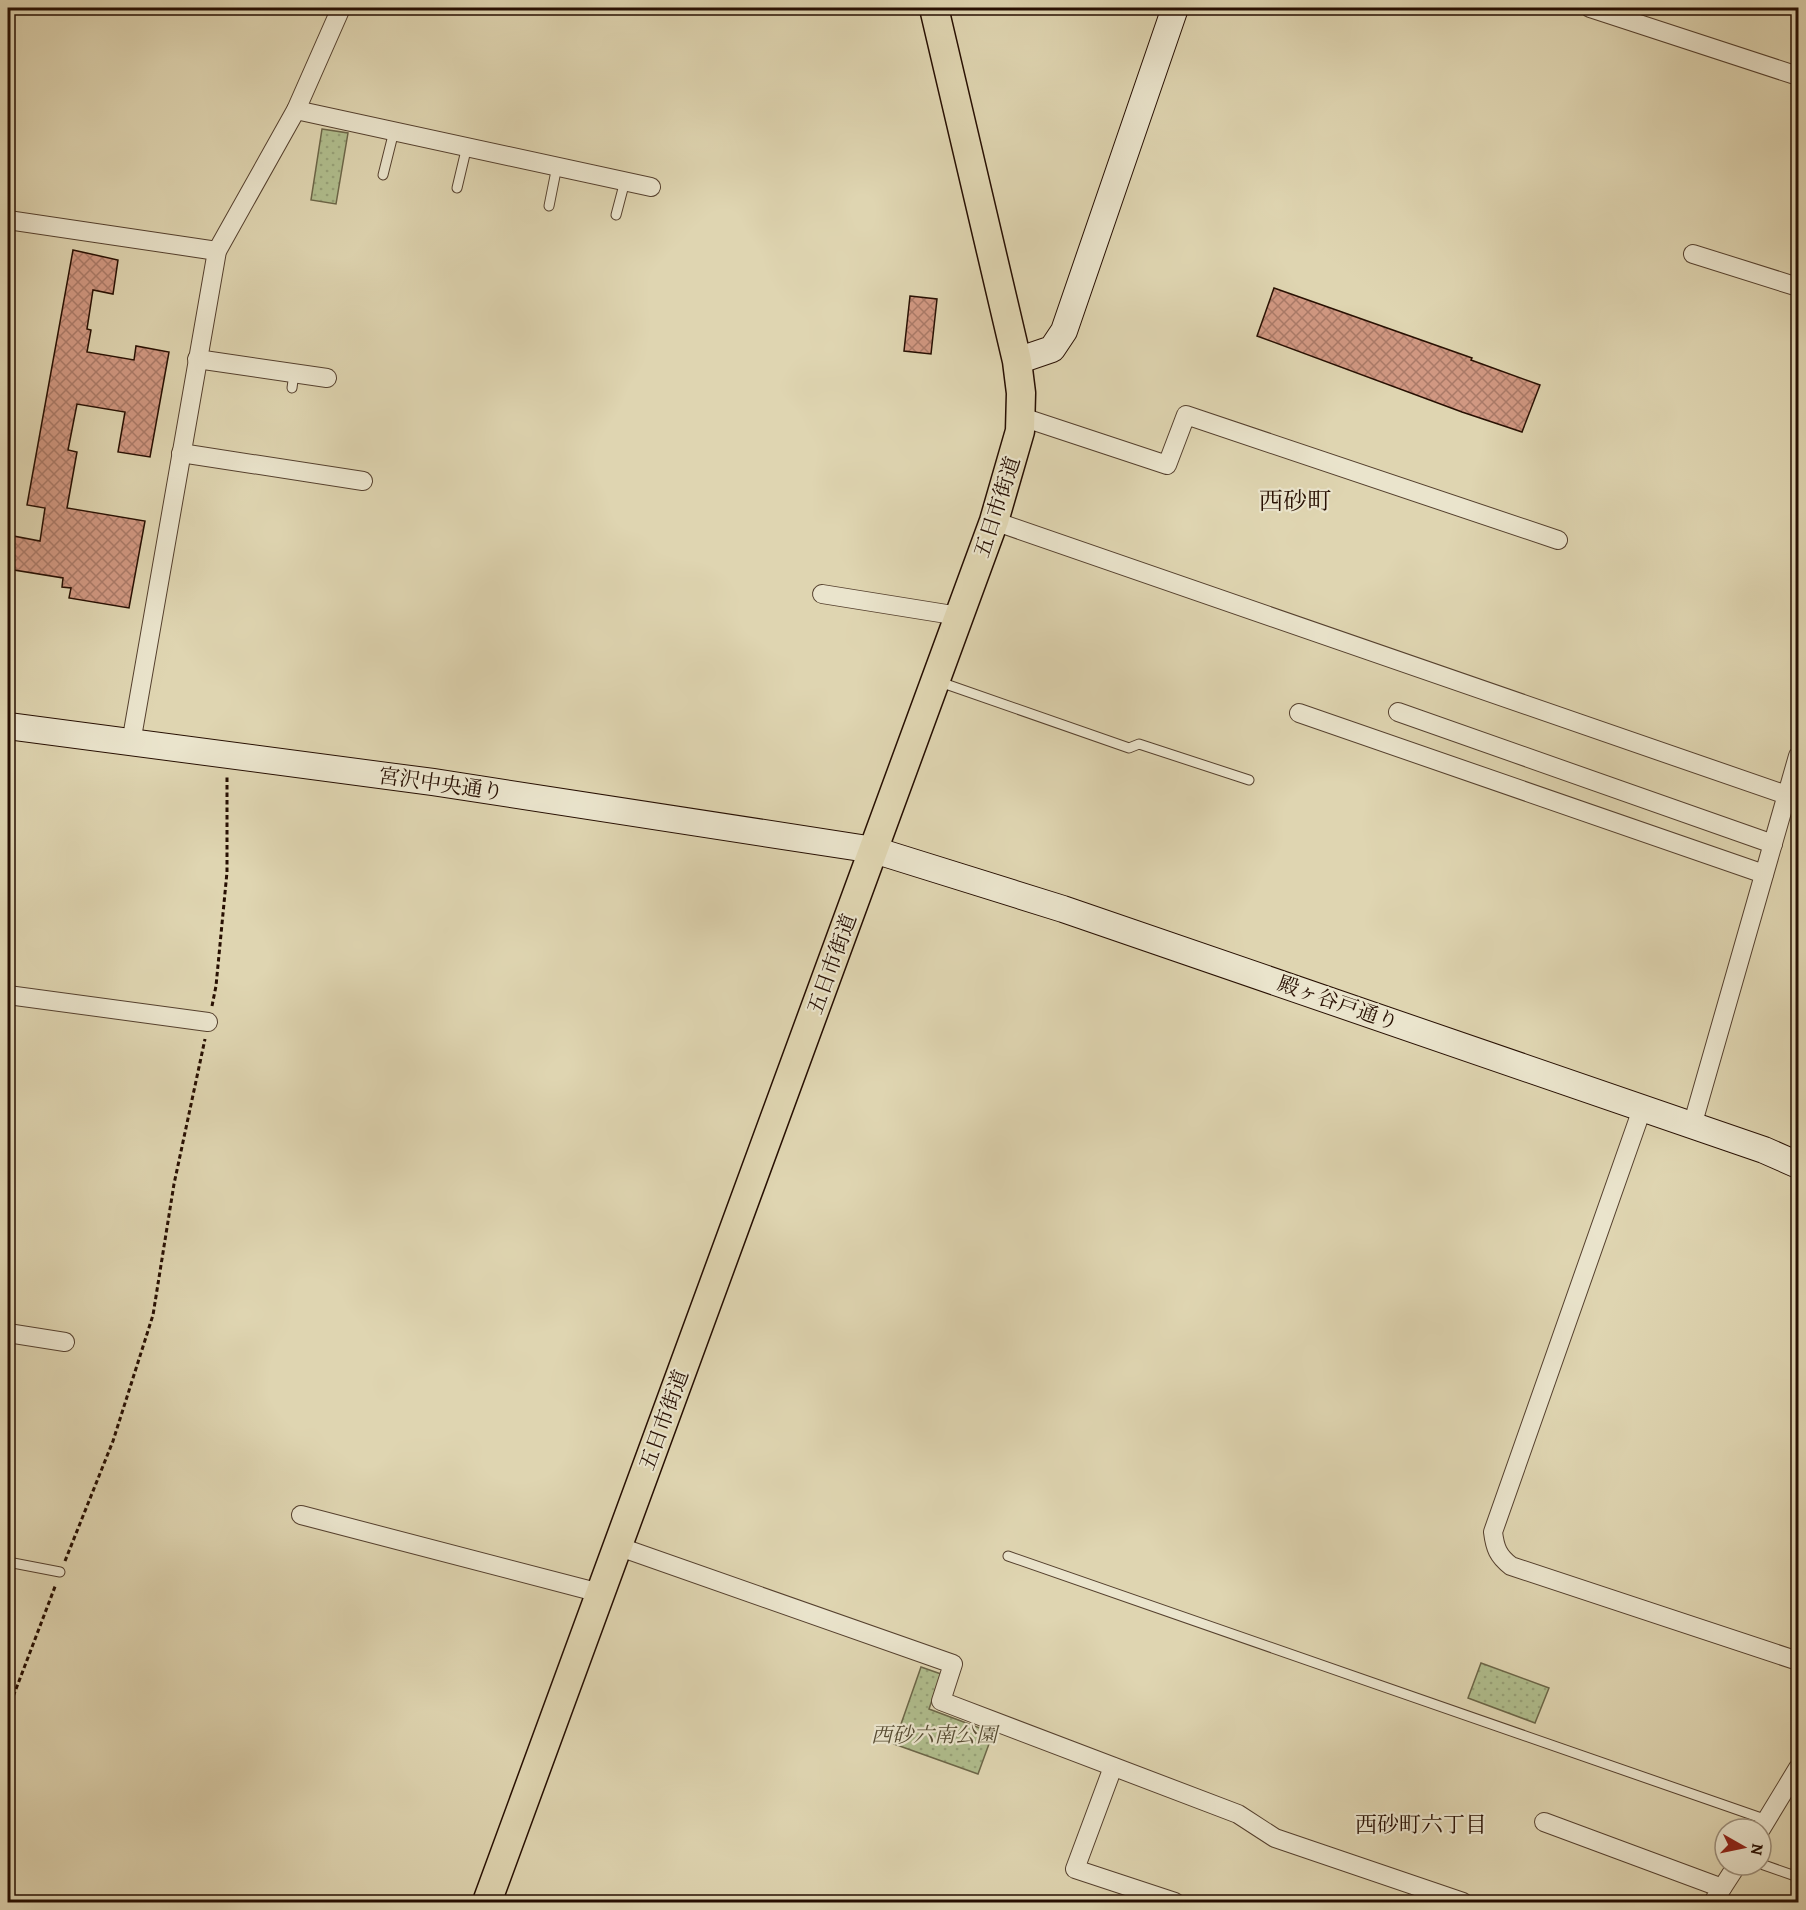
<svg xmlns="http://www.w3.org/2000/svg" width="1806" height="1910" viewBox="0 0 1806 1910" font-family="Alegreya,'Noto Serif JP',serif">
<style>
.park{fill:url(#park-dots);stroke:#6c6648;stroke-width:1.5}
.building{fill:url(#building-cross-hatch);stroke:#270f02;stroke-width:1.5}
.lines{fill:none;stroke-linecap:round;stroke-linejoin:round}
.lane-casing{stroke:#55402e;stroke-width:11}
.street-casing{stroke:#55402e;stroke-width:20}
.secondary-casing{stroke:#270f02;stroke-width:28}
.primary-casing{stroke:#270f02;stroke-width:31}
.path{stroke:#270f02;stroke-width:3;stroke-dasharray:4.5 3;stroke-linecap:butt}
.lane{stroke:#eae4cc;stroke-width:9}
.street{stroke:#eae4cc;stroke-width:18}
.secondary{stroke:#eae4cc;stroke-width:26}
.primary{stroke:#dfd5b1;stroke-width:28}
.labels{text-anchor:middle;stroke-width:4.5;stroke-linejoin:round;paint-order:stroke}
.street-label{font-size:21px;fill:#270f02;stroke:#eae4cc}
.park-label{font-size:21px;font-style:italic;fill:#574c33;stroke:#eae4cc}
.neighbourhood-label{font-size:22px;fill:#270f02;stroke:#eae4cc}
.quarter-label{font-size:24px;fill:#270f02;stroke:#eae4cc}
</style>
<defs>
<pattern id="park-dots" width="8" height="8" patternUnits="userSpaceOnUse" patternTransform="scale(1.5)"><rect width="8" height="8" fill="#b0bd8d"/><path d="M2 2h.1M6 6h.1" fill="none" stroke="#97a178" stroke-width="1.8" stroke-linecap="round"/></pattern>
<pattern id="building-cross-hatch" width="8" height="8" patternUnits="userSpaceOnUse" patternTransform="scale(1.5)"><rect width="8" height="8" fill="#d19882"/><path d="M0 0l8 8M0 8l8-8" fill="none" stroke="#aa7a68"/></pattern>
</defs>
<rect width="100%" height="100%" fill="#dfd5b1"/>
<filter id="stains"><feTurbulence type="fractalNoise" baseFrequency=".00333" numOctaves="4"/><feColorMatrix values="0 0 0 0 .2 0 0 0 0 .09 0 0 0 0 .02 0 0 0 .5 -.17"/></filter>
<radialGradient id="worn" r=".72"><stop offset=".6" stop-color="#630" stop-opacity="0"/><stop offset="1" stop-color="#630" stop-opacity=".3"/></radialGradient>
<g class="park">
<polygon points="322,129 348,133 336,204 311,200"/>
<polygon points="1481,1663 1549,1688 1535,1723 1468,1698"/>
<polygon points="921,1667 941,1674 929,1709 993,1733 978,1774 894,1744"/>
</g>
<g class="building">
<polygon points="73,250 118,260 113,294 93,290 87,329 91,330 87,352 134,360 136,346 169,352 150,457 118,452 125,412 77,404 68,450 77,452 67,508 145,521 129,608 69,598 71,588 62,587 63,578 8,569 8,535 40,541 45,508 27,505"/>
<polygon points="1274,288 1472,358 1471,360 1540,385 1522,432 1462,412 1257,336"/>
<polygon points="910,296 937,299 931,354 904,351"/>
</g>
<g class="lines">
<g class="lane-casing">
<g id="lane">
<polyline points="383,175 394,131"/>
<polyline points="457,188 467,146"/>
<polyline points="549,206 557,166"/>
<polyline points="616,215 625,181"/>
<polyline points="292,388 294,373"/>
<polyline points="937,681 1129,748 1139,744 1249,780"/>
<polyline points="1008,1556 1767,1820"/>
<polyline points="8,1562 60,1572"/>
<polyline points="1761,1864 1798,1877"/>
</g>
</g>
<g class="street-casing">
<g id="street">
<polyline points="1590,8 1798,76"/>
<polyline points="296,110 651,187"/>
<polyline points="8,220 217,251"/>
<polyline points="1693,254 1798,287"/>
<polyline points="197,359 327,378"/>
<polyline points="1022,417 1167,465 1186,415 1558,540"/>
<polyline points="181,453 363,481"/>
<polyline points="994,521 1798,799"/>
<polyline points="822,594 959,616"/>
<polyline points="1398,712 1773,844"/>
<polyline points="1299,713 1764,874"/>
<polyline points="131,743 217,251 296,110 341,8"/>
<polyline points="8,995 208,1022"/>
<path d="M1642 1109 1493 1532C1495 1548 1498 1556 1511 1566L1798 1661"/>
<polyline points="1692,1126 1798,756"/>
<polyline points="8,1333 65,1342"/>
<polyline points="301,1515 600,1593"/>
<polyline points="617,1546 953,1664 941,1701 1238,1814 1275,1838 1463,1902"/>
<polyline points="1113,1767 1075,1869 1175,1902"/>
<polyline points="1544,1822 1722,1888"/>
<polyline points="1761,1829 1798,1768"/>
<polyline points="1713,1902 1737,1865"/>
</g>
</g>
<g class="secondary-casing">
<g id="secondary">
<polyline points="1017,361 1052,349 1064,331 1175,8"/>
<polyline points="8,726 433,782 874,850 1063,909 1764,1150 1798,1165"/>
</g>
</g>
<g class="primary-casing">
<polyline id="primary" points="487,1902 994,521 1020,431 1021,393 1017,361 934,8"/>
</g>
<g class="path">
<polyline points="212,1006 216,986 227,872 227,776"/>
<polyline points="65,1561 113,1441 153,1315 174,1184 205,1039"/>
<polyline points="8,1710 56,1584"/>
</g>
<use href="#lane" class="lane"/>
<use href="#street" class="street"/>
<use href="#secondary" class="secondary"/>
<use href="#primary" class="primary"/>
</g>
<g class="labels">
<g class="street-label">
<text transform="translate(997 507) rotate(-72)" y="7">五日市街道</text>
<text transform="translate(441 784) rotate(8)" y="7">宮沢中央通り</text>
<text transform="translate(832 964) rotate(-70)" y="7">五日市街道</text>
<text transform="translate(1338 1003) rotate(19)" y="7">殿ヶ谷戸通り</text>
<text transform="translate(664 1420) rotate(-70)" y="7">五日市街道</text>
</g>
<g class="park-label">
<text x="934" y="1742">西砂六南公園</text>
</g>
<g class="neighbourhood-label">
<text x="1421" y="1832">西砂町六丁目</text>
</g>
<g class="quarter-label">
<text x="1295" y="509">西砂町</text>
</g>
</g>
<rect width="1806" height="1910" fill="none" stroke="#dfd5b1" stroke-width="30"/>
<rect x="9" y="9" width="1788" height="1892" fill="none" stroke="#270f02" stroke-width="3"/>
<rect x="15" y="15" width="1776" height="1880" fill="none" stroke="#270f02" stroke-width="1.5"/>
<g transform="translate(1743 1847) rotate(99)"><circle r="28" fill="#eae4cc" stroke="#9c8f7b" stroke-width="1.5"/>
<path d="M0-4.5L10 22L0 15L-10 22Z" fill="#8f2418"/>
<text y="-9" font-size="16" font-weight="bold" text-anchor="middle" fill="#270f02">N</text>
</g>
<rect width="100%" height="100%" filter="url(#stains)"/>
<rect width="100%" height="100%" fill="url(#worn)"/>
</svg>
